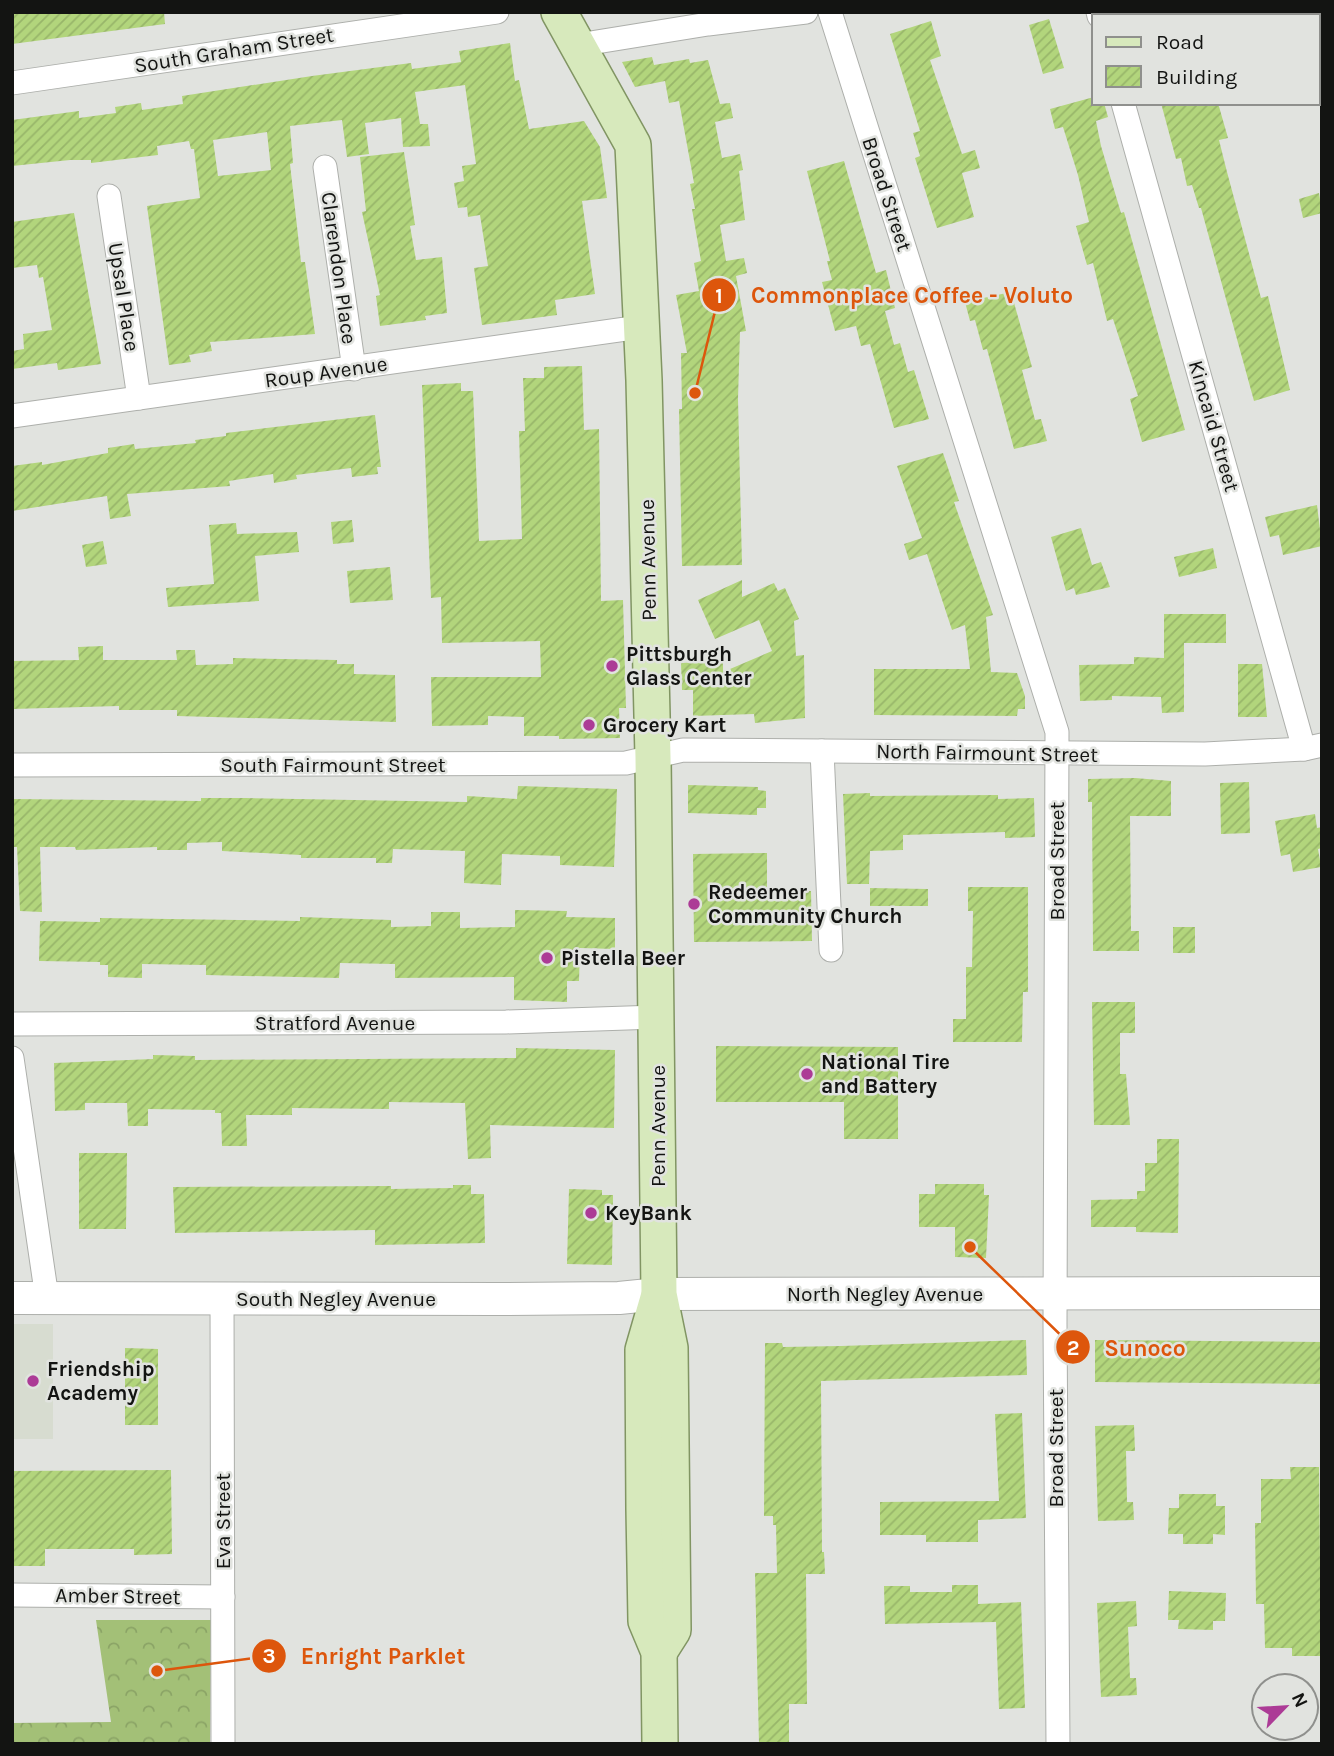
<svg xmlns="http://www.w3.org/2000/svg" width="1334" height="1756" viewBox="0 0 1334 1756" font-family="Karla,sans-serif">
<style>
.built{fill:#d7dcd0}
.forest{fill:url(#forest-crowns)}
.building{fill:url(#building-hatch);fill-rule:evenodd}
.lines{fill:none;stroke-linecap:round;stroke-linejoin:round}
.minor-casing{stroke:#adafab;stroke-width:25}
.secondary-casing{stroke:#adafab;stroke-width:34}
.primary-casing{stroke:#819563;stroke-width:38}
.minor{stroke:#fff;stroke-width:23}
.secondary{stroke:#fff;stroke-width:32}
.primary{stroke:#d7e9bc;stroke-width:35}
.poi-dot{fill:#ac3b96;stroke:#e1e3df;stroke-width:2.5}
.labels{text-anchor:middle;stroke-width:5;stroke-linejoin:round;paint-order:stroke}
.street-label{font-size:21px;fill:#131412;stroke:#e1e3df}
.poi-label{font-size:21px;font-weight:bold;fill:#131412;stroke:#e1e3df;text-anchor:start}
.leader{fill:none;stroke:#dd560c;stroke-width:2.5}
.callout-dot{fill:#dd560c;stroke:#e1e3df;stroke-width:2.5}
.mark-label{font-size:21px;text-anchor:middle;font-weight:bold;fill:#fff}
.callout-label{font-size:23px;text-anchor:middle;font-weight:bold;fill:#dd560c;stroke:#e1e3df;stroke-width:5;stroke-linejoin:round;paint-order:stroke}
</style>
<defs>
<pattern id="forest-crowns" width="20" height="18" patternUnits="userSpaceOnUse" patternTransform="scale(1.75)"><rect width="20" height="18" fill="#a3c077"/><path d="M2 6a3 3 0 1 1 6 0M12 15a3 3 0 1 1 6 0" fill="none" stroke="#8ba466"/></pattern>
<pattern id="building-hatch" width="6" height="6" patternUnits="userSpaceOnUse" patternTransform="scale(1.75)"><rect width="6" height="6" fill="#b2d57c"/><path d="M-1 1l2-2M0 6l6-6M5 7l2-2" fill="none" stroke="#98b66a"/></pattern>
</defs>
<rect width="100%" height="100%" fill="#e1e3df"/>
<rect class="built" x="12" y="1324" width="41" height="115"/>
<polygon class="forest" points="96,1620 211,1620 210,1744 12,1744 12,1723 111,1722"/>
<g class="building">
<polygon points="12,12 164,12 165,24 12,44"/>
<polygon points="1049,19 1064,68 1043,74 1029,25"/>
<polygon points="931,21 941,56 930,60 962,154 975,150 980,168 962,173 974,217 937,228 915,158 920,156 913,133 920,131 890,34"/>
<path d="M510 43 515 81 519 80 529 129 584 121 600 147 607 198 582 201 595 294 555 300 557 315 482 325 474 268 488 266 480 215 468 217 467 207 458 208 454 183 464 181 462 166 476 164 465 85 415 92 420 124H428L430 146 403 147 401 118 365 123 369 154 347 157 342 120 290 126 293 163 290 164 301 262H305L315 334 210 342 212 351 189 355 191 362 169 365 147 206 200 198 194 149H191L189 141 157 146 158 155 91 163V160H70L12 166V120L79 111V118L116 113 115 107 141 103 142 110 183 104 182 96 312 76 411 63 412 69 455 63 461 62 459 51ZM267 132 271 170 218 176 213 140Z"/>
<polygon points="652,57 654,65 689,59 690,63 708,60 720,104 730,103 733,118 715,122 722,158 740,154 743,170 739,171 745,220 720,225 726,261 744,258 747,273 736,276 746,331 740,332 738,399 742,565 682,566 679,409 682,409 681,353 687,353 676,295 699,291 694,263 701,261 692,209 695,209 690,184 694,183 679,101 669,103 665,81 635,87 622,62"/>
<polygon points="1094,97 1094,103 1104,103 1108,117 1096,121 1101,146 1121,213 1124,212 1185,430 1142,442 1130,399 1138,396 1113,319 1107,321 1093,263 1087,265 1076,226 1089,222 1078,175 1063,127 1055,129 1050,109"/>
<polygon points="1161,103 1218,103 1228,138 1219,140 1227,172 1261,298 1268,296 1290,390 1254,401 1201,208 1199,208 1192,185 1187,186 1181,158 1176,159"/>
<polygon points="404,152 415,225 410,226 416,260 442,257 447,313 425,316 426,320 380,326 376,296 380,295 362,212 366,211 360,157"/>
<polygon points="844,161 876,273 886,270 895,308 885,311 894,345 900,343 908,372 914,370 929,419 894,428 870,344 861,346 856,326 835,331 822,282 832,280 827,261 830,261 807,171"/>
<polygon points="1319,193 1322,213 1303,218 1299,199"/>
<polygon points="74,213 101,364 58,370 57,363 12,369 12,351 24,349 23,334 52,330 43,277 39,278 37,265 12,268 12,222"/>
<polygon points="1011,292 1032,367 1022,370 1035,420 1041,419 1047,441 1014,449 987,349 983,350 975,320 970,321 965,302"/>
<polygon points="582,366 584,430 599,429 601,601 623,600 626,708 619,708 620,738 559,739 559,736 524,736 524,717 488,716 488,725 432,726 431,677 541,677 540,641 442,643 441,597 431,598 422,385 461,383 461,391 473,391 479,541 522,539 519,431 525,431 523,378 544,378 544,367"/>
<polygon points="375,415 381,467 377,467 378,474 352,477 351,468 296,475 297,479 274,483 273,474 229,481 230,486 127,494 131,516 110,519 107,496 12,511 12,466 42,462 42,465 108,453 108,448 134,444 135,449 196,443 195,440 226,436 226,433"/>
<polygon points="943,453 959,501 954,502 993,615 986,617 991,672 1017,673 1025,696 1025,709 1018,709 1017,716 874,715 874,669 970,669 965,625 952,630 927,554 909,560 904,544 922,538 897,466"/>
<polygon points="1317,505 1322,546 1283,555 1279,535 1270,537 1265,517"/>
<polygon points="352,520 354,542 333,544 331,522"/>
<polygon points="236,523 237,534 297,532 299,552 255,556 259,601 168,607 166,588 214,584 209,525"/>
<polygon points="1081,528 1092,565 1101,562 1110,587 1076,595 1074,588 1066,591 1051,537"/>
<polygon points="103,541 107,564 86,567 82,545"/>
<polygon points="1213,548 1217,568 1179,577 1174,557"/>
<polygon points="390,567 393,600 350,603 347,571"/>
<polygon points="742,580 742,597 774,583 778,591 785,588 799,619 794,621 796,656 804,655 805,718 755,723 754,714 693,716 693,690 682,690 681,663 723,661 723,672 772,651 759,620 715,639 698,600"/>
<polygon points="1164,614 1226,614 1226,643 1184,643 1184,712 1162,713 1161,697 1112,696 1112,700 1080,701 1079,665 1134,664 1134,657 1164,658"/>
<polygon points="103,646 103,660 177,660 176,650 195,650 196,665 233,664 233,658 337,660 337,664 354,664 354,674 395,675 396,722 177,716 177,710 119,710 119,706 12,709 12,661 79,660 78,647"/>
<polygon points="1238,664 1262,664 1267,717 1238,717"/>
<polygon points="1135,778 1171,781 1171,816 1130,816 1131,931 1139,931 1139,951 1093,951 1092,802 1088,802 1088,779"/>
<polygon points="1249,782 1250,833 1221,834 1220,783"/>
<polygon points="688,785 758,787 758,790 766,791 766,808 757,808 757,815 688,813"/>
<polygon points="518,786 617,789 614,867 560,865 560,856 502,854 501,885 464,883 465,851 393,849 392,863 376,863 376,858 301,858 301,855 222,851 222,842 187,843 187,850 157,850 157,847 76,850 75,847 40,847 42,912 20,911 17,847 12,847 12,799 201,801 201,798 245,798 467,802 467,796 517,799"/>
<polygon points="870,793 870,796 998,795 998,799 1034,798 1035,837 1005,838 1005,832 903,835 903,850 870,851 869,884 847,884 843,794"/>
<polygon points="1315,814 1317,828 1322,827 1322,848 1318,849 1321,867 1293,872 1290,854 1281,856 1275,821"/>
<polygon points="767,853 767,891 811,891 812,941 694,942 693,854"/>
<polygon points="968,887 1028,887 1028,992 1023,992 1022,1042 953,1042 953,1019 966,1019 966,967 972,967 973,911 968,911"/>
<polygon points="870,888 928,889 928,906 870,906"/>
<polygon points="515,910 567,911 566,917 615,918 615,949 580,948 579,981 567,981 567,1002 514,1000 514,977 395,978 395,964 340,963 339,978 206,975 206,965 142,964 142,978 108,977 108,965 100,965 100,962 39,961 40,921 100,922 100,918 300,921 300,917 391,920 391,927 431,926 431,912 460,912 460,928 515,927"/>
<rect x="1173" y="927" width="22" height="26"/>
<polygon points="1092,1002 1135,1002 1135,1033 1120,1033 1120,1074 1126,1074 1130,1125 1094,1125"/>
<polygon points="716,1046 898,1047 898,1139 844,1139 844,1102 716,1102"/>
<polygon points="516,1048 615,1050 614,1128 490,1125 491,1158 468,1159 465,1103 389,1102 389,1109 292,1108 292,1115 246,1115 247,1146 222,1146 221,1113 215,1113 215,1110 148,1109 148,1126 128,1126 127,1103 85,1103 85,1110 55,1111 54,1063 153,1059 153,1055 195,1056 195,1060 516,1058"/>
<polygon points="1157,1139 1179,1139 1178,1233 1136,1232 1136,1227 1091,1227 1091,1200 1137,1199 1137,1191 1145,1191 1145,1163 1157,1163"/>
<polygon points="79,1153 127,1153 126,1229 79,1229"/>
<polygon points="935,1184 984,1184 984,1195 989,1195 986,1258 955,1257 955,1227 919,1227 919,1194 935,1194"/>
<polygon points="453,1185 471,1185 471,1194 484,1194 485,1243 375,1245 375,1230 175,1233 173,1187 391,1186 391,1189 453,1188"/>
<polygon points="569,1189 602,1190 602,1195 613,1195 612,1265 567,1264"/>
<polygon points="1026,1340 1027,1375 821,1381 822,1552 824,1552 825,1574 806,1574 807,1704 789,1704 789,1744 759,1744 755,1573 777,1573 776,1525 773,1525 773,1516 764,1516 765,1343 782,1343 783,1347 841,1346"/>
<polygon points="1095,1340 1322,1342 1322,1384 1095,1382"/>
<polygon points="125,1348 158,1349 158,1425 125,1425"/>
<polygon points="1022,1413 1026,1518 978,1520 978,1542 926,1542 926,1535 880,1535 880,1502 999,1501 995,1414"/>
<polygon points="1134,1425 1135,1451 1126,1451 1127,1502 1133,1502 1134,1520 1098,1521 1095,1426"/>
<polygon points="1290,1467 1319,1467 1321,1656 1292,1656 1292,1648 1265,1648 1264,1604 1256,1604 1255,1523 1261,1523 1261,1479 1291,1479"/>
<polygon points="171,1470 172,1554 134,1555 134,1549 45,1549 45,1566 14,1566 12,1471"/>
<polygon points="1179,1494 1216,1494 1216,1506 1225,1506 1225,1535 1213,1534 1213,1544 1183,1544 1183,1534 1168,1534 1169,1508 1179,1508"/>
<polygon points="952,1585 978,1585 978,1604 1021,1602 1025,1708 999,1709 996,1622 885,1624 884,1586 910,1586 910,1592 952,1592"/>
<polygon points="1169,1591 1226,1593 1225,1621 1213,1621 1213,1630 1178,1629 1179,1620 1168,1620"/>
<polygon points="1136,1601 1137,1626 1128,1627 1130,1678 1136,1678 1137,1695 1101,1697 1097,1603"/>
</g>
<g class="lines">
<g class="minor-casing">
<g id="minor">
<polyline points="830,12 1057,732 1055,1324 1058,1744"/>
<polyline points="1098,12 1099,16"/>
<polyline points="578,45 708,24 806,12"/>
<polyline points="12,83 497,12"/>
<polyline points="1123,103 1304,749"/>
<polyline points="325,167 354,369"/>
<polyline points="109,196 139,398"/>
<polyline points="12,416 640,327"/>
<polyline points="822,751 831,950"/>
<polyline points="12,765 626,763 683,750 1205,754 1304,749 1322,745"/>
<polyline points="12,1024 506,1022 657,1017"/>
<polyline points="12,1058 47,1298"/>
<polyline points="222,1297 223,1744"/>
<polyline points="12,1595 223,1597"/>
</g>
</g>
<g class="secondary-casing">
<polyline id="secondary" points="12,1298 499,1299 619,1298 659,1294 1322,1293"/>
</g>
<g class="primary-casing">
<g id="primary">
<polyline points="559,12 633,145 644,380 653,757 659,1294 670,1348 673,1630 659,1652"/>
<polyline points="658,1298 643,1350 644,1509 646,1621 659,1652 660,1744"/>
</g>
</g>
<use href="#minor" class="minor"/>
<use href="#secondary" class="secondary"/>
<use href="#primary" class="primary"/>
</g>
<g class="poi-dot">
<circle cx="612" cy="666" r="7"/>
<circle cx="589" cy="725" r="7"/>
<circle cx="694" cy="904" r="7"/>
<circle cx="547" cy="958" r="7"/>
<circle cx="807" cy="1074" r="7"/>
<circle cx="591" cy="1213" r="7"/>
<circle cx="33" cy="1381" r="7"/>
</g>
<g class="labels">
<g class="street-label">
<text transform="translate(234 50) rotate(-9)" y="7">South Graham Street</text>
<text transform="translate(887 194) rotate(72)" y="7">Broad Street</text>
<text transform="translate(339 268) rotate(82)" y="7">Clarendon Place</text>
<text transform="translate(124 297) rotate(81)" y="7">Upsal Place</text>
<text transform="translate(326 372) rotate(-8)" y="7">Roup Avenue</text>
<text transform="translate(1214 426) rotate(74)" y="7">Kincaid Street</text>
<text transform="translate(648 560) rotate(-91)" y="7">Penn Avenue</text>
<text transform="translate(987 753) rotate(1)" y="7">North Fairmount Street</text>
<text x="333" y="772">South Fairmount Street</text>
<text transform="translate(1057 861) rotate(-90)" y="7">Broad Street</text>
<text x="335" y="1030">Stratford Avenue</text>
<text transform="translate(658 1126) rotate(-90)" y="7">Penn Avenue</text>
<text x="885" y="1301">North Negley Avenue</text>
<text x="336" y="1306">South Negley Avenue</text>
<text transform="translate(1056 1448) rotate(-90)" y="7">Broad Street</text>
<text transform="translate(223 1521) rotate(-90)" y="7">Eva Street</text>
<text transform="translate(118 1596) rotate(1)" y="7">Amber Street</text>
</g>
<g class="poi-label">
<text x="626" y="661">Pittsburgh<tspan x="626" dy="24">Glass Center</tspan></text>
<text x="603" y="732">Grocery Kart</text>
<text x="708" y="899">Redeemer<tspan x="708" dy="24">Community Church</tspan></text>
<text x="561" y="965">Pistella Beer</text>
<text x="821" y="1069">National Tire<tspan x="821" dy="24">and Battery</tspan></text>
<text x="605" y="1220">KeyBank</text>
<text x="47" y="1376">Friendship<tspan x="47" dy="24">Academy</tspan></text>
</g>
</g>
<path class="leader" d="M695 393L719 295M970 1247L1073 1347M157 1671L269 1656"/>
<g class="callout-dot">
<circle cx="695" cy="393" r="7"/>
<circle cx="970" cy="1247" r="7"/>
<circle cx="157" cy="1671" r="7"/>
<circle cx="719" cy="295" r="18"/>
<circle cx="1073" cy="1347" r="18"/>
<circle cx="269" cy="1656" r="18"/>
</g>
<g class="mark-label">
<text x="719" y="303">1</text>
<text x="1073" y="1355">2</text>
<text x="269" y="1663">3</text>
</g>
<g class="callout-label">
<text x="912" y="303">Commonplace Coffee - Voluto</text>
<text x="1145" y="1356">Sunoco</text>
<text x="383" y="1664">Enright Parklet</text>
</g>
<rect width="1334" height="1756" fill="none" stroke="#131412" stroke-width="28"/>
<rect x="1092" y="14" width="228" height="91" fill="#e1e3df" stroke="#8f908d" stroke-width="2"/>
<rect x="1106" y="37" width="35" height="10" fill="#d7e9bc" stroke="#8f908d" stroke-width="2"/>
<text x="1156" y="49" font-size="21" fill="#131412">Road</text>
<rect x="1106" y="66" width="35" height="21" fill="url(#building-hatch)" stroke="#8f908d" stroke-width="2"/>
<text x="1156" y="84" font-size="21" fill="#131412">Building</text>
<g transform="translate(1285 1707) rotate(65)"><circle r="33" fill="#e1e3df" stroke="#8f908d" stroke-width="2"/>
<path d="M0-5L12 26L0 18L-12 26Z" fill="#ac3b96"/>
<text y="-10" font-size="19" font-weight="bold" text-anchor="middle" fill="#131412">N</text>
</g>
</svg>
